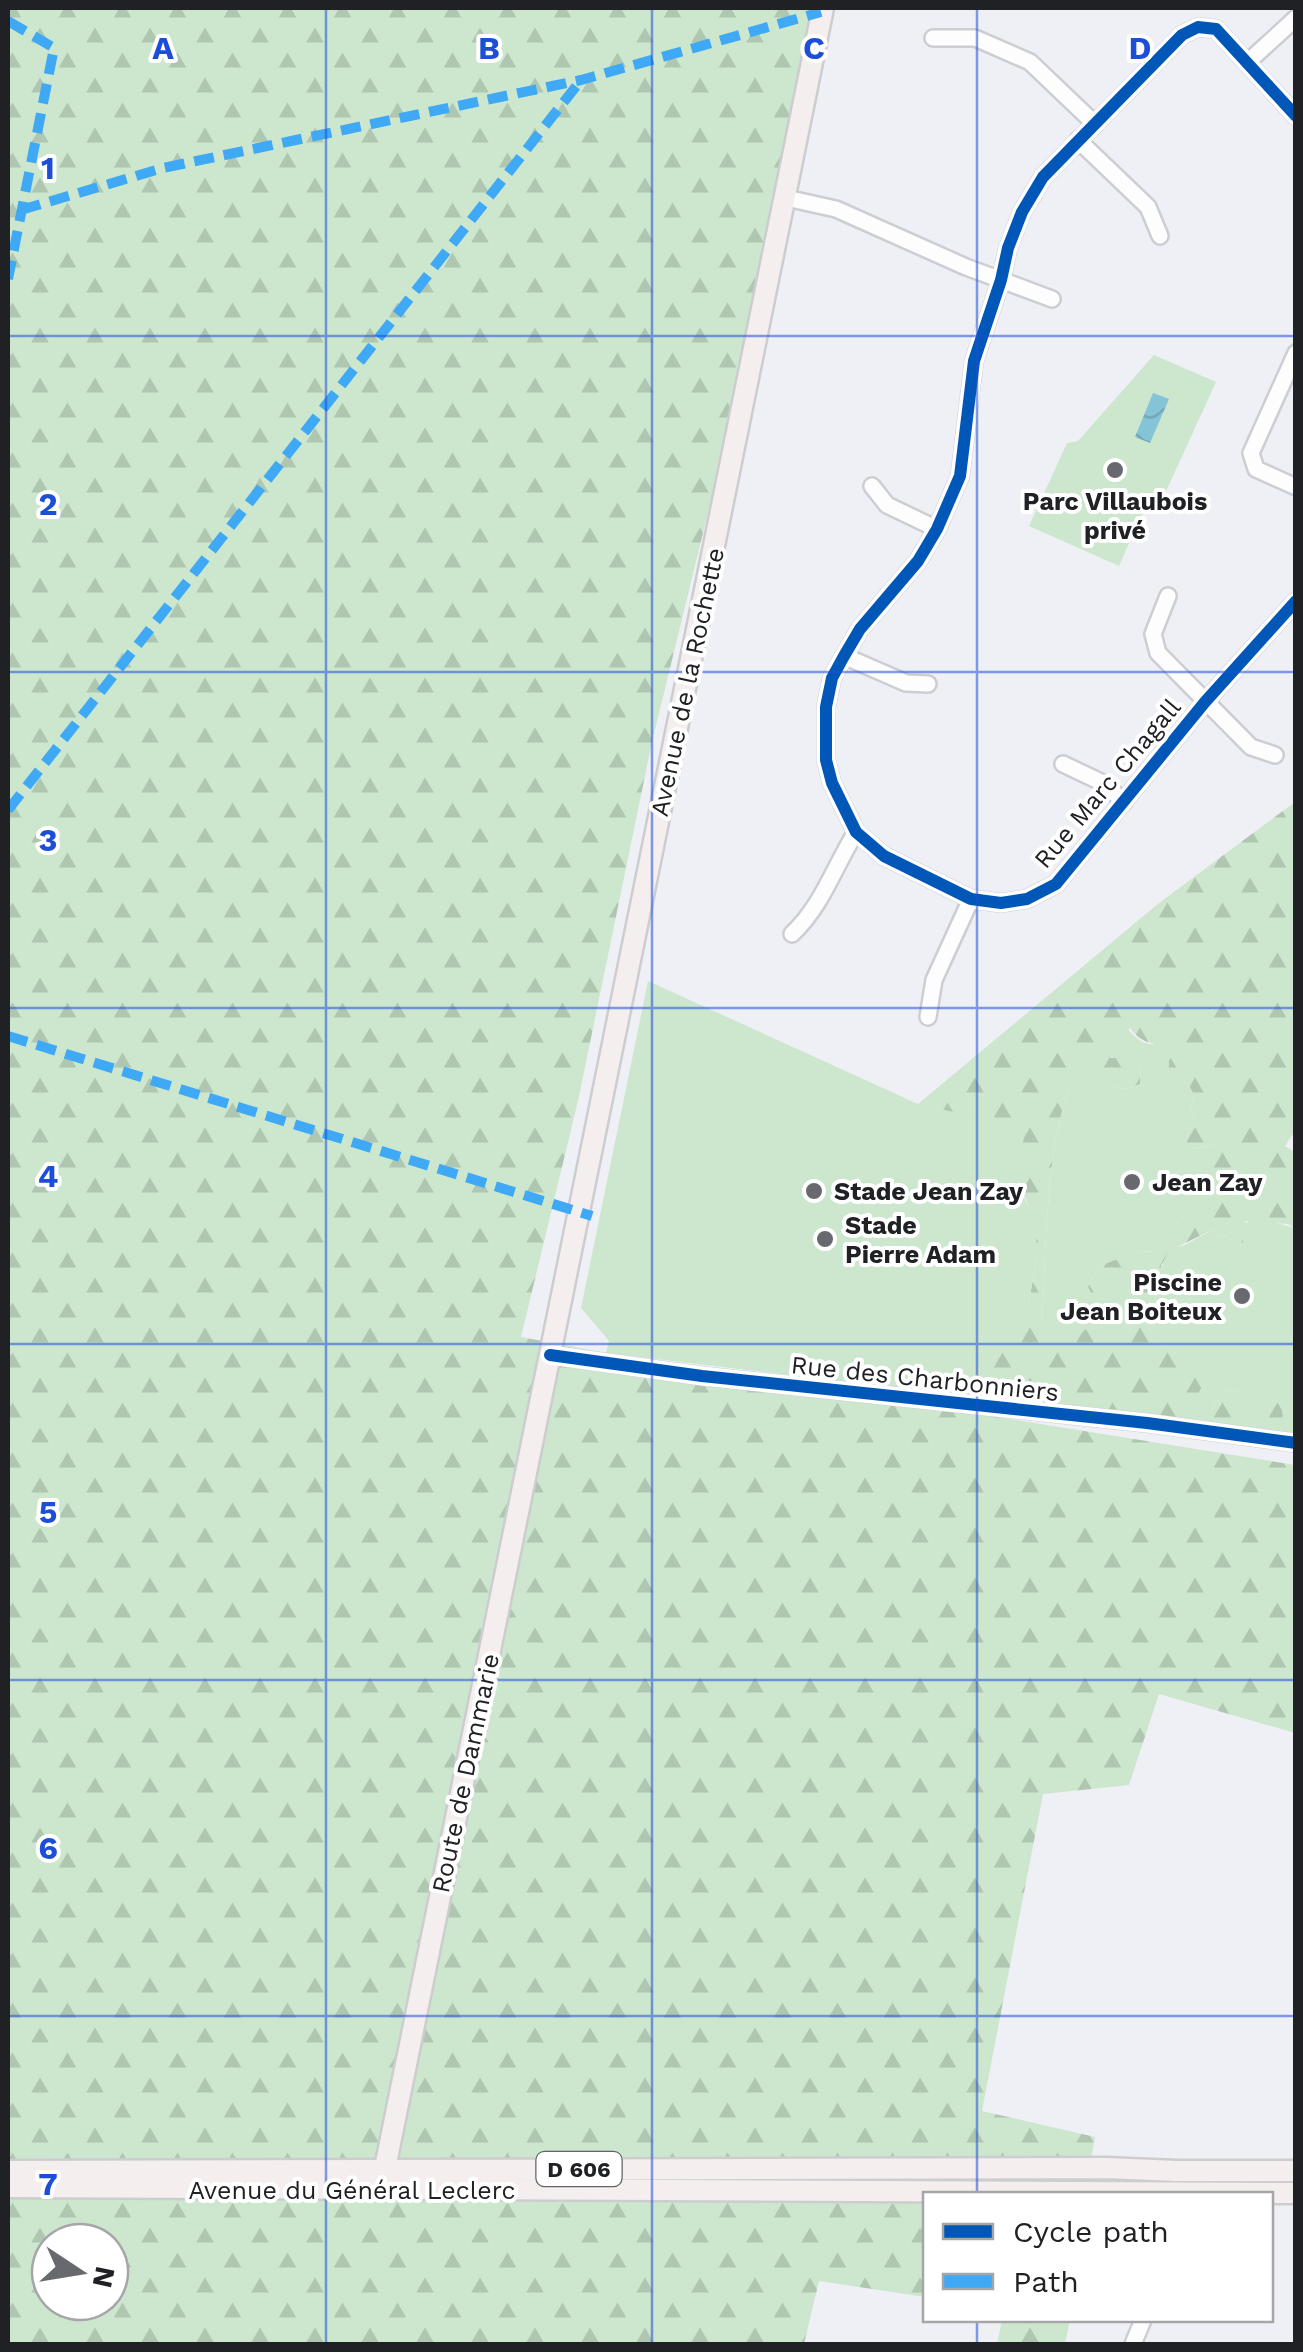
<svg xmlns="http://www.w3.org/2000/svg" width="1303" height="2352" viewBox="0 0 1303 2352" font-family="'Work Sans',sans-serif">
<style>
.forest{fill:url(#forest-firs);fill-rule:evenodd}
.garden{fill:#cce7ce}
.water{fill:url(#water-waves)}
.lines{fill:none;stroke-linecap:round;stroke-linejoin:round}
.minor-casing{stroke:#cdced3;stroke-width:20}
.major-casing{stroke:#cdcdd0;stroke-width:25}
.minor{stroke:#fdfdfe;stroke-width:15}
.major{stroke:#f4eeee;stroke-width:20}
.quiet{stroke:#3fa9f5;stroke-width:10;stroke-dasharray:20 10;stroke-linecap:butt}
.cycleway-casing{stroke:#fff;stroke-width:19}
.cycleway{stroke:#0057b8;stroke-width:12}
.grid{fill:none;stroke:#1d4ed8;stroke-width:2.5;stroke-opacity:0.55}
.poi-dot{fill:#68696e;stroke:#fff;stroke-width:4}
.labels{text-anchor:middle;stroke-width:8;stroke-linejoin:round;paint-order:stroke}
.shield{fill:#fff;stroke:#636466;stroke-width:2.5}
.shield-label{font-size:22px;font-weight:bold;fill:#202125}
.poi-label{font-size:25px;font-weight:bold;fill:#202125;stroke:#fff;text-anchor:start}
.street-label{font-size:25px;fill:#202125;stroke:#fff}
.grid-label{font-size:32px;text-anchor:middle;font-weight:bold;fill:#1d4ed8;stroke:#fff;stroke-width:8;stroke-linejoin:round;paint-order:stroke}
</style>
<defs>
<pattern id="forest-firs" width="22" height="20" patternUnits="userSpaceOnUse" patternTransform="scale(2.5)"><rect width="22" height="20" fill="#cce7ce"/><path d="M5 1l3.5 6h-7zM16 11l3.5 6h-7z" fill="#afc6b1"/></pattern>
<pattern id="water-waves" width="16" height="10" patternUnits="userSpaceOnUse" patternTransform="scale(2.5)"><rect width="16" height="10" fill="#85c4d7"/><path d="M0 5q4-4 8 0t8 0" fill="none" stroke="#73a8b8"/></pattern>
</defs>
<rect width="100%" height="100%" fill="#eff0f6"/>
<g class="forest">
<path d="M8 8H831L652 742 578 1101 521 1337 633 1358 1295 1465V1733L1159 1694 1129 1785 1043 1794 982 2111 1095 2137 1087 2183 926 2194 925 2297 819 2281 804 2344H8ZM50 2242H110V2302H50Z"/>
<path d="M1295 802 1296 1129 1285 1146 1295 1152V1228L1288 1224 1246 1221 1243 1246 1222 1234 1216 1237 1212 1230 1175 1248 1161 1265V1273L1154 1284 1157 1310 1148 1326V1337L1204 1369 1212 1410 1221 1391 1233 1390 1282 1403 1283 1416 1279 1423 1295 1436 947 1394 1005 1349 1029 1303 1037 1253 1027 1202 1018 1181 918 1104 1159 903ZM1130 1028C1143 1046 1158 1045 1180 1045L1169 1060 1168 1071 1188 1084 1194 1095 1191 1108 1195 1121 1188 1132 1186 1145 1192 1149 1213 1145 1202 1200 1188 1207 1157 1252 1138 1251 1099 1266 1088 1286 1042 1321C1046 1264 1045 1108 1082 1069 1107 1071 1109 1099 1140 1084L1141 1072 1137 1063 1121 1057 1110 1058Z"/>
<polygon points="1002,2320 1070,2320 1065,2344 997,2344"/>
</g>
<g class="garden">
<polygon points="1154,355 1216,382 1162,500 1149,498 1119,566 1029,526 1067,443 1078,441"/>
<polygon points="648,981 918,1104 1025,1128 1018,1181 1036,1228 1037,1253 1029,1303 1021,1328 1005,1349 947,1394 606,1353 609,1341 581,1308"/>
<path d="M1113 1020C1128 1023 1134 1043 1150 1044 1158 1045 1169 1040 1177 1038L1180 1045 1169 1060 1168 1070 1188 1084 1194 1095 1191 1108 1195 1121 1188 1132 1186 1145 1193 1149 1214 1145 1206 1178 1218 1186 1220 1196 1188 1207 1157 1252 1138 1251 1099 1266 1088 1286 1098 1308C1083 1337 1078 1345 1044 1336L1042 1321C1046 1265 1045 1108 1082 1069 1107 1069 1108 1100 1140 1084L1141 1072 1137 1063 1095 1053C1094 1038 1100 1028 1113 1020Z"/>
<polygon points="1251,1216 1295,1228 1295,1436 1269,1433 1283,1416 1281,1403 1233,1390 1221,1391 1212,1410 1204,1411 1198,1394 1205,1381 1204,1369 1148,1337 1148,1326 1157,1310 1154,1284 1169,1249 1185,1245 1212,1230 1217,1237 1222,1234 1243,1246 1244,1227"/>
</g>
<polygon class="water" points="1153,393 1169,399 1150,443 1135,437"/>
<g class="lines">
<g class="minor-casing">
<g id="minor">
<polyline points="933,38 975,38 1030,62 1095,124"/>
<polyline points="1249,61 1296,18"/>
<polyline points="1296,116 1216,29 1198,27 1182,35 1043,177 1022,212 1008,248 1001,280 974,361 960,476 937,529 918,561 860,629 844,656 832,678 826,707 826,760 832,783 856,832 884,856 971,899 1001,903 1027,899 1056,884 1205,702 1296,601"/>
<polyline points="1078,140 1148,207 1160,236"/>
<polyline points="786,198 836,209 966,267 1052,299"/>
<polyline points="1296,353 1251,453 1256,469 1296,487"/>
<polyline points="872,486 887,505 937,529"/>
<polyline points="1168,596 1153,634 1158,653 1251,747 1275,755"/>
<polyline points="844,656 906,683 928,684"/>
<polyline points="1063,764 1103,783 1124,802"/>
<path d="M792 934C822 906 834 867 856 832"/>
<polyline points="928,1017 934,980 971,899"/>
<polyline points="550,1355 702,1376 1147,1423 1296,1443"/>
<polyline points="1133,2344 1143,2320"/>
</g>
</g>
<g class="major-casing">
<g id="major">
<polyline points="8,2171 1106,2168 1177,2171 1296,2171"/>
<polyline points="8,2187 1296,2193"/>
<polyline points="384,2190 385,2168 823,8"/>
</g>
</g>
<use href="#minor" class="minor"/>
<use href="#major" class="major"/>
<g class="quiet">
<polyline points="8,21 54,48 8,279"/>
<polyline points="21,210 163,168 581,80 821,12"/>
<polyline points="8,810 581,80"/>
<polyline points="8,1036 592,1216"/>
</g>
<g class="cycleway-casing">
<g id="cycleway">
<polyline points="1296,116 1216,29 1198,27 1182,35 1043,177 1022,212 1008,248 1001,280 974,361 960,476 937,529 918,561 860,629 844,656 832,678 826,707 826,760 832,783 856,832 884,856 971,899 1001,903 1027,899 1056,884 1205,702 1296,601"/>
<polyline points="550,1355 702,1376 1147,1423 1296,1443"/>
</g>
</g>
<use href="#cycleway" class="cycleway"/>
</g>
<path class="grid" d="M326 8V2344M652 8V2344M977 8V2194M8 336H1296M8 672H1296M8 1008H1296M8 1344H1296M8 1680H1296M8 2016H1296M977 2320V2344"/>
<g class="poi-dot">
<circle cx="1115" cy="470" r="10"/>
<circle cx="1132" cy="1182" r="10"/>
<circle cx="814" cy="1191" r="10"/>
<circle cx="825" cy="1239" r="10"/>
<circle cx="1242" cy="1296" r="10"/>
</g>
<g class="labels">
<rect class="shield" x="536.5" y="2152" width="85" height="34" rx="8"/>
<g class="shield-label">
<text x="579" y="2177">D 606</text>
</g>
<g class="poi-label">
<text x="1115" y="510" text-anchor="middle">Parc Villaubois<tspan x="1115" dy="29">privé</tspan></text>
<text x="1152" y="1191">Jean Zay</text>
<text x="834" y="1200">Stade Jean Zay</text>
<text x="845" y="1234">Stade<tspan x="845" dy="29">Pierre Adam</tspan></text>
<text x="1222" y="1291" text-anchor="end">Piscine<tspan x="1222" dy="29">Jean Boiteux</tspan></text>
</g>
<g class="street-label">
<text transform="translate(687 682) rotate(-78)" y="9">Avenue de la Rochette</text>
<text transform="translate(1107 783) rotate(-50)" y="9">Rue Marc Chagall</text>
<text transform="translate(925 1378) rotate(6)" y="9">Rue des Charbonniers</text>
<text transform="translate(465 1773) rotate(-78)" y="9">Route de Dammarie</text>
<text x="352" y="2199">Avenue du Général Leclerc</text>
</g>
</g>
<g class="grid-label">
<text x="163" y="59">A</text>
<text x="489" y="59">B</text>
<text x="814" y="59">C</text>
<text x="1140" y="59">D</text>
<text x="48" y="179">1</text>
<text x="48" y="515">2</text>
<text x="48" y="851">3</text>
<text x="48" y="1187">4</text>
<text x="48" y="1523">5</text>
<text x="48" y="1859">6</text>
<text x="48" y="2195">7</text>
</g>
<rect width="1303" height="2352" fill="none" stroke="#202125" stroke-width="20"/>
<rect x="923" y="2192" width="350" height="130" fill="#ffffff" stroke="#a6a6a8" stroke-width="2.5"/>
<rect x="943" y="2224" width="50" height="15" fill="#0057b8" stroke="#a6a6a8" stroke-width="2.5"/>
<text x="1013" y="2242" font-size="30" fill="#202125">Cycle path</text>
<rect x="943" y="2274" width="50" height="15" fill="#3fa9f5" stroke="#a6a6a8" stroke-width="2.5"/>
<text x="1013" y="2292" font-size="30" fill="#202125">Path</text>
<g transform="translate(80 2272) rotate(102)"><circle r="48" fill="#ffffff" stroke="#a6a6a8" stroke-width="2.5"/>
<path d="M0-8L18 38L0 25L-18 38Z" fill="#68696e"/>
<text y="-15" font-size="28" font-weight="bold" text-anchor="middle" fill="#202125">N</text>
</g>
</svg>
